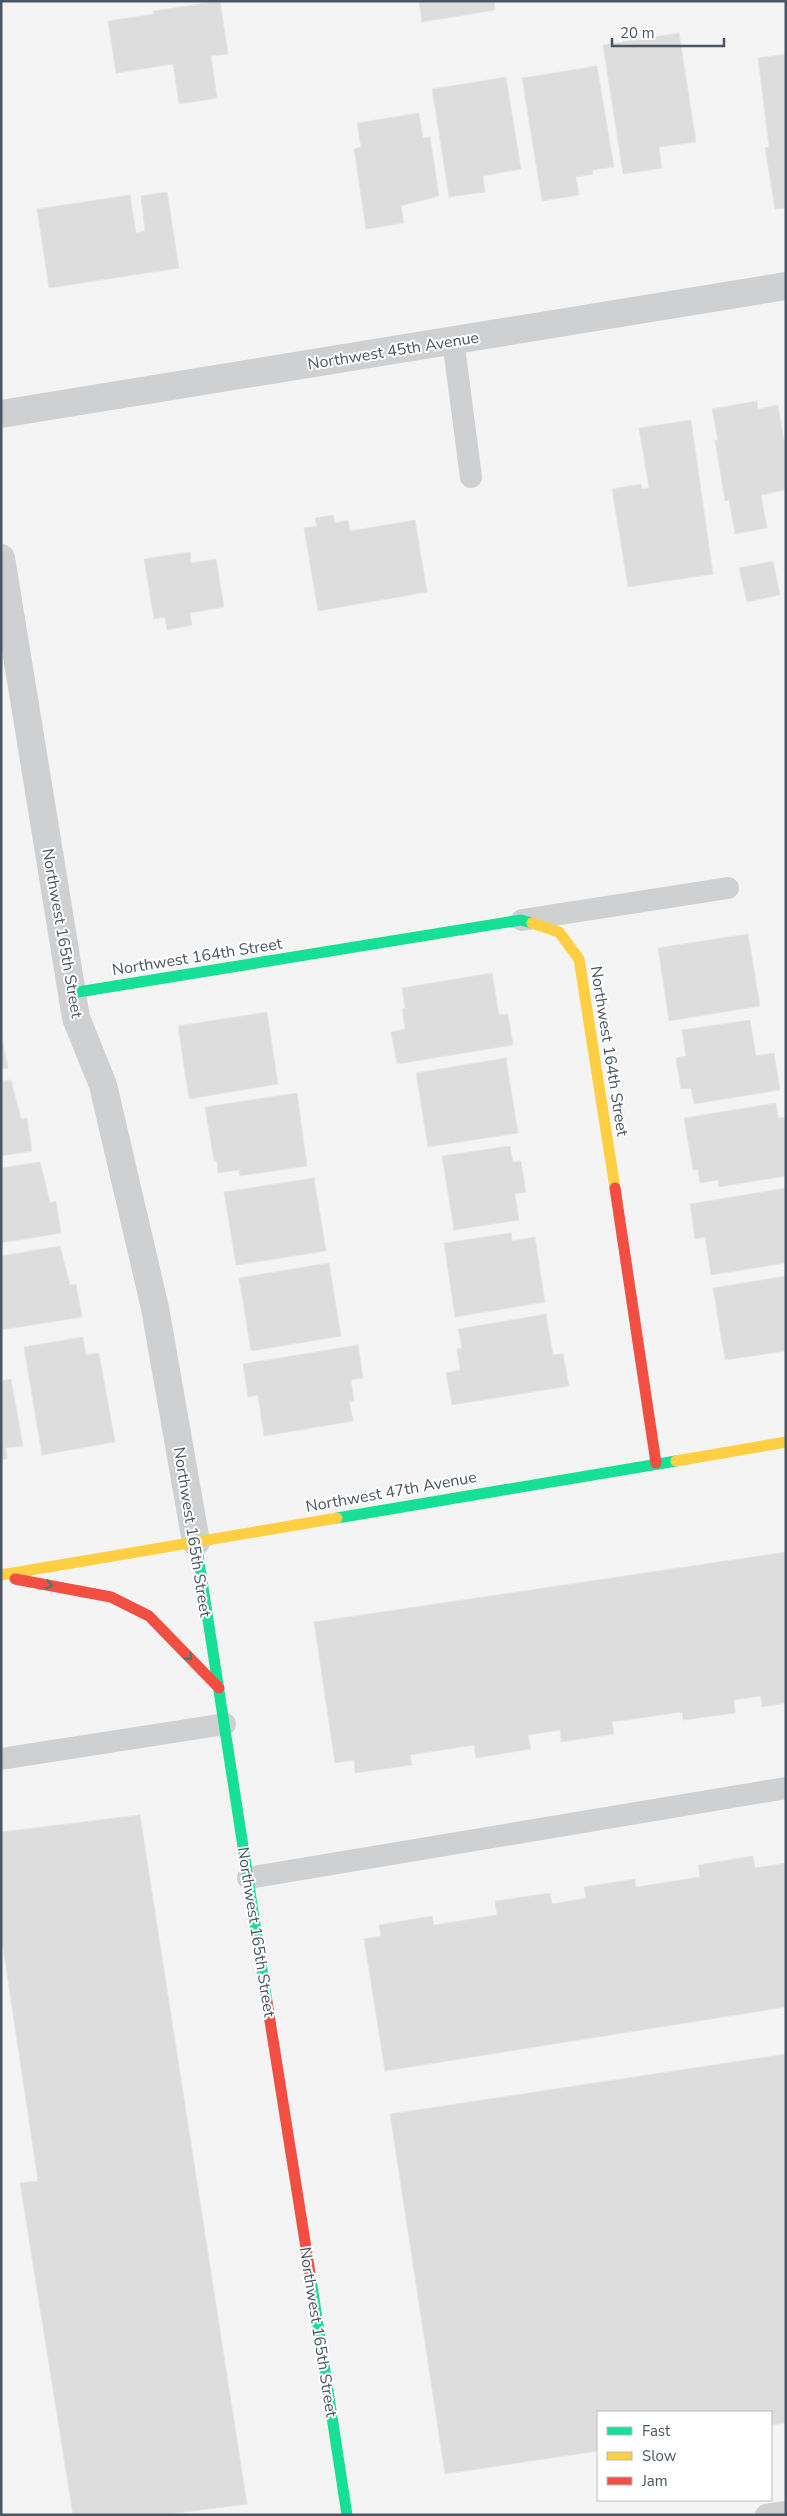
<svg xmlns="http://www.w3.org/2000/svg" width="787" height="2516" viewBox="0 0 787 2516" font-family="'Nunito Sans',sans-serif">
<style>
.building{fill:#ddddde;stroke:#e5e6e7}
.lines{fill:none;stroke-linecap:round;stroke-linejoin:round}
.lane{stroke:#ced0d2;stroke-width:22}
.street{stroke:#ced0d2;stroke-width:28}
.fast{stroke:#16e098;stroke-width:11}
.slow{stroke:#ffcf43;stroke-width:11}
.jam{stroke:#f24e42;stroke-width:11}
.oneway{stroke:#3a7f72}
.labels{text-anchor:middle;stroke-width:4;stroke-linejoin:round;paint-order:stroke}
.street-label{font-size:16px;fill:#4a5661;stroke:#fff}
</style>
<rect width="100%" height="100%" fill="#f4f4f4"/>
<g class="building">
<polygon points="220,1 228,54 211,56 217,98 179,104 173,64 116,73 108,21 154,14 153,11"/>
<polygon points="419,1 494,1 495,10 422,22"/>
<polygon points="679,33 696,142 659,147 662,168 623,174 603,45"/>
<polygon points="786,54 786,208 775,209 765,148 769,147 758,58"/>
<polygon points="597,66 614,167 592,170 593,174 576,177 579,195 542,201 522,78"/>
<polygon points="506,77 521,169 483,176 485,192 449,197 432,89"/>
<polygon points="419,113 423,138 430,137 439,196 401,206 404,223 366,229 354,149 361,147 357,123"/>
<polygon points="167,192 179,268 49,288 37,209 130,195 136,233 145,231 141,196"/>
<polygon points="757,401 758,409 778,405 784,441 786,440 786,490 761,495 767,528 735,534 729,500 725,501 715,440 718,440 712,409"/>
<polygon points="691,420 713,574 628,587 612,489 641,484 642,489 649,488 639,428"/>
<polygon points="333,515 335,523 348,520 350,531 415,520 427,592 318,611 304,528 317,526 315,518"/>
<polygon points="190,552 191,563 216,559 224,607 190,613 192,625 167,630 165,617 154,619 144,559"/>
<polygon points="773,561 780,595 747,602 739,568"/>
<polygon points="748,934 760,1006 669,1021 658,948"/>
<polygon points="492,973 499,1015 508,1014 513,1045 397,1064 391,1032 405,1029 402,1009 405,1008 402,988"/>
<polygon points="267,1012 278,1084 189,1099 178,1026"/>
<polygon points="750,1020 756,1056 774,1053 780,1090 694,1104 691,1088 681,1089 676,1058 686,1056 682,1030"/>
<polygon points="1,1035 8,1068 1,1069"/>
<polygon points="506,1058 518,1133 428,1147 416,1073"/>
<polygon points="11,1080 21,1119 27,1118 32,1151 1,1156 1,1081"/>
<polygon points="297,1093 307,1166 240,1176 239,1170 218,1173 217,1161 214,1161 205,1107"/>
<polygon points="776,1103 778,1118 786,1117 786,1176 719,1187 718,1180 700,1183 698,1170 693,1170 684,1118"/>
<polygon points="510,1146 513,1162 521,1161 526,1192 515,1194 519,1220 454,1230 442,1156"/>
<polygon points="40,1162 50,1203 56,1201 61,1233 1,1243 1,1168"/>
<polygon points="314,1178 326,1251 236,1265 224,1192"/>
<polygon points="786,1188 786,1263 711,1275 705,1237 695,1239 690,1204"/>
<polygon points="511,1233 512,1241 535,1237 545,1302 455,1317 444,1243"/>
<polygon points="60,1246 70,1285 76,1284 82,1317 1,1330 1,1256"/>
<polygon points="329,1263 341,1336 251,1351 239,1278"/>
<polygon points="786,1276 786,1351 725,1360 713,1288"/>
<polygon points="546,1314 553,1355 563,1354 569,1386 452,1405 446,1373 460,1370 457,1349 462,1348 458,1329"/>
<polygon points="83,1337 86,1355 99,1353 115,1442 42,1455 24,1347"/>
<polygon points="358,1345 363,1378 351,1380 354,1401 349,1401 353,1421 264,1436 258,1395 248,1397 243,1364"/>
<polygon points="11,1379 23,1446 6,1448 7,1459 1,1460 1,1381"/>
<polygon points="786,1552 786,1703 762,1707 761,1696 734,1700 735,1713 683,1720 682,1712 612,1722 614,1734 561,1742 560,1730 528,1735 531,1749 476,1758 474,1745 410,1755 412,1765 355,1773 354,1760 335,1763 314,1622"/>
<polygon points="140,1815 247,2504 161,2515 73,2515 20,2183 38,2181 1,1934 1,1832"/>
<polygon points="753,1856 755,1868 786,1863 786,2007 385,2071 364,1939 381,1936 379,1925 432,1916 434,1925 497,1915 495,1901 550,1893 552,1904 586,1898 584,1887 635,1879 636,1887 700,1877 698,1865"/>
<polygon points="786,2054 786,2423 771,2425 771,2412 598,2412 598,2451 445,2474 390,2114"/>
</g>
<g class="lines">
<g class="lane">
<polyline points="453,340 471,477"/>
<polyline points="522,920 728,888"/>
<polyline points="1,1759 225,1724"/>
<polyline points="248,1878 786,1788"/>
<polyline points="766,2515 786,2512"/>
</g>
<g class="street">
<polyline points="1,414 786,286"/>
<polyline points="1,558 76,1018 103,1085 155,1308 196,1542"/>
</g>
<g class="fast">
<polyline points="72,993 521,920 532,923"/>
<polyline points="337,1518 676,1461"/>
<polyline points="196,1542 267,2002"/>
<polyline points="310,2273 347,2515"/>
</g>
<g class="slow">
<polyline points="532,923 559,932 579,959 615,1188"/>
<polyline points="676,1461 786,1442"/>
<polyline points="1,1575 337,1518"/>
</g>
<g class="jam">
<polyline points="615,1188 656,1463"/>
<polyline points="15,1579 111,1597 149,1616 219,1688"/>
<polyline points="267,2002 310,2273"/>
</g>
</g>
<defs><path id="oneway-chevron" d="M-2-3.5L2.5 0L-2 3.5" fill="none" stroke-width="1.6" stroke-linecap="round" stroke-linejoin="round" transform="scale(1.25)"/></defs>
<g class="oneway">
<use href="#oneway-chevron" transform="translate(49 1585) rotate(11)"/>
<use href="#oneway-chevron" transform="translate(189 1657) rotate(46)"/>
</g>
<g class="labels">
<g class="street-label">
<text transform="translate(393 350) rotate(-9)" y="6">Northwest 45th Avenue</text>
<text transform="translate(63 933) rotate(80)" y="6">Northwest 165th Street</text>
<text transform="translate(197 956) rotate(-9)" y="6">Northwest 164th Street</text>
<text transform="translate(610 1051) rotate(81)" y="6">Northwest 164th Street</text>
<text transform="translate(391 1491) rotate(-10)" y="6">Northwest 47th Avenue</text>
<text transform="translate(193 1532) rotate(81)" y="6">Northwest 165th Street</text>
<text transform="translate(257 1932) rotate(81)" y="6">Northwest 165th Street</text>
<text transform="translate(319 2332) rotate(81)" y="6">Northwest 165th Street</text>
</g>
</g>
<rect width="787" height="2516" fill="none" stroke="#4a5661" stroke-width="5"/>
<rect x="597" y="2411" width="175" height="90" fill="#ffffff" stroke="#b7bbc0"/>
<rect x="607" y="2427" width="25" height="8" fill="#16e098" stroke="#b7bbc0"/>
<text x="642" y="2436" font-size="15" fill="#4a5661">Fast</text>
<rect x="607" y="2452" width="25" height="8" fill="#ffcf43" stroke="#b7bbc0"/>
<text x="642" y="2461" font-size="15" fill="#4a5661">Slow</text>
<rect x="607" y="2477" width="25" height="8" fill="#f24e42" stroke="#b7bbc0"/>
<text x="642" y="2486" font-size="15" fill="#4a5661">Jam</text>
<path d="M612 38v8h112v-8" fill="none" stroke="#4a5661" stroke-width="2.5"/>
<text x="620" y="38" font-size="15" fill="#4a5661" stroke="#ffffff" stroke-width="4" paint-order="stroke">20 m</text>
</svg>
